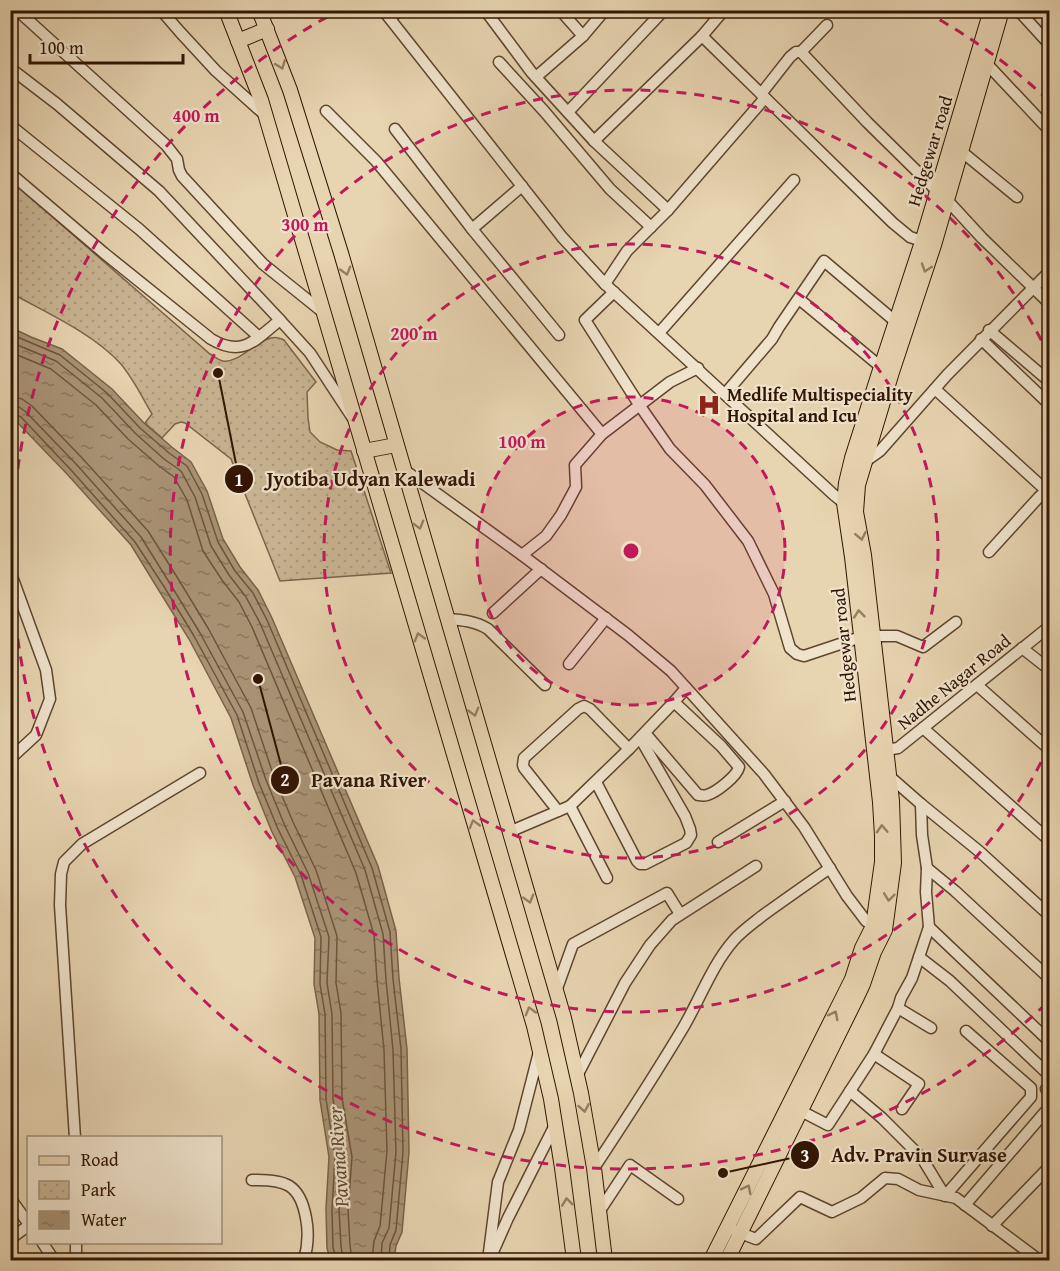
<svg xmlns="http://www.w3.org/2000/svg" width="1060" height="1271" viewBox="0 0 1060 1271" font-family="'Gentium Book Plus',serif">
<style>
.park{fill:url(#park-dots);stroke:#7c644b;stroke-width:1.5}
.water{fill:url(#water-ripples);stroke:#796148;stroke-width:1.5}
.lines{fill:none;stroke-linecap:round;stroke-linejoin:round}
.shore{stroke:#6d543c;stroke-width:1.5}
.minor-casing{stroke:#5e452e;stroke-width:13}
.major-casing{stroke:#311503;stroke-width:16}
.minor{stroke:#efe3cc;stroke-width:10}
.major{stroke:#e7d4b1;stroke-width:14}
.oneway{stroke:#957e63}
.ring{fill:none;stroke:#c2185b;stroke-width:3;stroke-dasharray:10 8}
.labels{text-anchor:middle;stroke-width:4.5;stroke-linejoin:round;paint-order:stroke}
.street-label{font-size:18px;fill:#311503;stroke:#efe3cc}
.poi-label{font-size:18px;font-weight:bold;fill:#311503;stroke:#efe3cc;text-anchor:start}
.water-label{font-size:20px;font-style:italic;fill:#614731;stroke:#efe3cc}
.centre{fill:#c2185b;stroke:#efe3cc;stroke-width:3}
.ring-label{font-size:18px;text-anchor:middle;font-weight:bold;fill:#c2185b;stroke:#efe3cc;stroke-width:4.5;stroke-linejoin:round;paint-order:stroke}
.leader{fill:none;stroke:#311503;stroke-width:2}
.callout-dot{fill:#311503;stroke:#efe3cc;stroke-width:2}
.mark-label{font-size:18px;text-anchor:middle;font-weight:bold;fill:#fff}
.callout-label{font-size:20px;text-anchor:middle;font-weight:bold;fill:#311503;stroke:#efe3cc;stroke-width:4.5;stroke-linejoin:round;paint-order:stroke}
</style>
<defs>
<pattern id="park-dots" width="8" height="8" patternUnits="userSpaceOnUse" patternTransform="scale(1.5)"><rect width="8" height="8" fill="#c8b493"/><path d="M2 2h.1M6 6h.1" fill="none" stroke="#ac9a7d" stroke-width="1.8" stroke-linecap="round"/></pattern>
<pattern id="water-ripples" width="26" height="14" patternUnits="userSpaceOnUse" patternTransform="scale(1.5)"><rect width="26" height="14" fill="#a99376"/><path d="M2 4q2-2 4 0t4 0M15 11q2-2 4 0t4 0" fill="none" stroke="#8a775f"/></pattern>
</defs>
<rect width="100%" height="100%" fill="#e7d4b1"/>
<filter id="stains"><feTurbulence type="fractalNoise" baseFrequency=".00333" numOctaves="4"/><feColorMatrix values="0 0 0 0 .2 0 0 0 0 .09 0 0 0 0 .02 0 0 0 .5 -.17"/></filter>
<radialGradient id="worn" r=".72"><stop offset=".6" stop-color="#630" stop-opacity="0"/><stop offset="1" stop-color="#630" stop-opacity=".3"/></radialGradient>
<path class="park" d="M10 180 210 354C214 356 218 360 223 361 243 364 263 328 284 340L316 382 307 392 308 418 310 432 320 442 337 450 351 451 391 573 280 581 231 459 185 423 181 422 175 424 162 438 145 423 152 414C142 397 133 378 120 363 92 333 47 313 11 293Z"/>
<polygon class="water" points="10,326 14,329 31,337 62,349 112,389 144,423 173,448 191,462 207,491 223,539 240,567 258,590 272,618 378,866 396,931 399,978 407,1049 409,1152 402,1232 396,1246 394,1260 330,1260 327,1248 326,1209 329,1157 320,1100 319,1014 314,984 315,938 295,877 272,832 253,785 231,718 189,639 158,589 131,545 67,474 16,421 11,417"/>
<g class="lines">
<g class="shore">
<polyline points="10,334 60,355 107,393 140,428 169,453 187,466 202,494 218,542 235,571 253,593 267,620 372,868 390,932 393,979 401,1049 403,1152 396,1230 390,1245 389,1260"/>
<polyline points="10,342 56,361 102,398 135,433 164,459 181,471 195,497 211,546 229,575 246,597 260,623 365,870 383,934 386,980 393,1050 396,1152 389,1228 382,1243 381,1260"/>
<polyline points="10,352 51,369 96,405 128,439 159,466 174,477 187,500 203,551 222,580 239,602 252,627 356,873 374,935 377,980 384,1050 387,1151 380,1226 374,1241 372,1260"/>
<polyline points="10,396 22,399 32,406 83,459 148,531 177,577 208,628 251,708 274,777 293,822 316,870 337,936 336,983 341,1013 342,1098 352,1157 348,1210 350,1245 352,1260"/>
<polyline points="10,405 19,407 26,412 77,465 141,537 169,582 200,633 243,712 266,780 285,826 308,873 329,937 327,983 332,1014 333,1099 343,1157 339,1210 341,1246 343,1260"/>
<polyline points="10,413 15,414 21,417 71,470 135,542 163,585 194,636 237,715 259,783 278,829 301,875 321,937 320,984 325,1014 326,1099 335,1157 332,1210 333,1247 336,1260"/>
</g>
<g class="minor-casing">
<g id="minor">
<polyline points="17,10 166,145 177,159 179,170 182,176 263,264 324,313"/>
<polyline points="161,10 180,32 216,71 265,115"/>
<polyline points="383,10 562,237 605,284 834,495 849,507"/>
<polyline points="485,10 532,73 594,141 668,210"/>
<polyline points="560,10 583,36"/>
<polyline points="1018,10 1050,45"/>
<polyline points="390,18 400,10"/>
<polyline points="702,36 893,223 910,237 928,243"/>
<polyline points="801,52 827,25"/>
<polyline points="499,62 544,111 610,189 651,227"/>
<polyline points="987,64 1050,131"/>
<polyline points="10,68 57,104 159,191 280,320"/>
<polyline points="536,77 583,36 605,10"/>
<polyline points="761,94 790,57 796,52 801,52 867,122 937,191"/>
<polyline points="326,111 376,161 602,434"/>
<polyline points="568,112 664,10"/>
<polyline points="10,125 139,229 259,337"/>
<polyline points="395,129 472,229 522,186"/>
<polyline points="594,141 702,36 724,10"/>
<polyline points="961,151 1017,197"/>
<path d="M10 173 104 253 211 339C243 358 255 340 280 320L310 353 352 417"/>
<polyline points="947,200 982,238 1050,304"/>
<polyline points="472,229 559,335"/>
<polyline points="605,284 627,251 668,210 765,98"/>
<polyline points="614,292 585,320 640,406 670,449 705,485 748,541 774,594 790,648 797,654 804,656 861,637"/>
<polyline points="799,299 881,367 887,370"/>
<polyline points="989,330 1050,382"/>
<polyline points="659,333 794,180"/>
<polyline points="981,339 1050,405"/>
<polyline points="935,389 1050,494"/>
<polyline points="725,394 772,339 779,327 824,261 896,322"/>
<polyline points="864,461 866,461 880,451 947,375 1050,271"/>
<polyline points="403,469 522,555 628,635 671,671 764,774 804,827 847,896 866,921 873,926 879,928"/>
<polyline points="989,552 1039,497 1046,491"/>
<polyline points="522,555 546,536 561,515 576,487 575,465 602,434 670,382 698,368"/>
<polyline points="10,571 46,670 50,699 36,735 10,759"/>
<polyline points="493,613 541,569"/>
<path d="M447 619C462 620 475 621 488 629L545 685"/>
<polyline points="873,636 897,636 923,647 956,622"/>
<polyline points="1022,648 1050,670"/>
<polyline points="569,664 606,618"/>
<polyline points="977,685 1050,750"/>
<polyline points="923,728 1050,841"/>
<path d="M645 733 698 795C701 795 705 796 707 795 717 792 737 776 739 767L721 746 674 702"/>
<polyline points="880,751 898,748 1050,626"/>
<polyline points="889,776 921,804 980,852 1050,916"/>
<polyline points="596,782 637,861 640,864 645,864 686,843 691,835 690,829 685,816 640,738"/>
<polyline points="570,806 607,878"/>
<polyline points="558,811 524,768 523,765 524,758 578,709 584,706 590,709 629,749"/>
<polyline points="509,832 570,806 629,749 674,702 686,688"/>
<polyline points="718,842 785,801"/>
<polyline points="927,868 955,891 1050,979"/>
<polyline points="929,927 1050,1042"/>
<polyline points="919,957 950,981 1050,1076"/>
<polyline points="556,991 573,944 667,893 680,914"/>
<polyline points="898,1008 931,1028"/>
<polyline points="874,1054 919,1084 902,1109"/>
<polyline points="577,1076 625,983 650,945 672,920 756,866"/>
<polyline points="1046,1089 1050,1085"/>
<polyline points="850,1091 882,1118 922,1158 945,1196 1031,1097 1031,1088 966,1031"/>
<polyline points="801,1111 828,1125 874,1054 898,1008 901,998 912,978 929,927 926,892 927,868 922,835 921,804"/>
<polyline points="75,1138 60,905 61,874 64,862 82,844 200,773"/>
<path d="M594 1168C625 1121 655 1075 683 1028 700 999 712 965 734 940 742 931 752 924 762 916 784 900 807 884 830 868"/>
<path d="M252 1180C285 1179 300 1184 306 1218 309 1233 308 1246 304 1260"/>
<polyline points="10,1198 28,1223"/>
<polyline points="965,1205 1045,1112"/>
<polyline points="599,1212 630,1165 678,1199"/>
<polyline points="992,1226 1050,1166"/>
<polyline points="735,1231 756,1239 800,1197 832,1212 861,1198 885,1178 898,1179 919,1190 956,1198 1039,1260"/>
<polyline points="10,1239 28,1226"/>
<polyline points="42,1242 54,1260"/>
<polyline points="76,1242 76,1260"/>
<polyline points="493,1252 508,1218 555,1125"/>
<polyline points="488,1260 498,1182 519,1130 539,1052"/>
</g>
</g>
<g class="major-casing">
<g id="major">
<polyline points="226,10 261,100 534,1026 551,1099 562,1168 574,1260"/>
<polyline points="259,10 290,90 341,253 564,1018 581,1093 594,1168 605,1260"/>
<polyline points="238,41 267,29"/>
<polyline points="364,451 396,445"/>
<polyline points="711,1260 845,993 852,979 862,948 873,926 882,862 882,836 880,802 852,557 844,503 846,483 852,458 881,367 922,242 991,10"/>
<polyline points="727,1260 856,999 863,984 874,952 885,930 894,863 892,801 864,555 856,512 858,485 892,372 934,245 1002,10"/>
</g>
</g>
<use href="#minor" class="minor"/>
<use href="#major" class="major"/>
</g>
<defs><path id="oneway-chevron" d="M-2-3.5L2.5 0L-2 3.5" fill="none" stroke-width="1.6" stroke-linecap="round" stroke-linejoin="round" transform="scale(1.5)"/></defs>
<g class="oneway">
<use href="#oneway-chevron" transform="translate(281 65) rotate(69)"/>
<use href="#oneway-chevron" transform="translate(926 268) rotate(108)"/>
<use href="#oneway-chevron" transform="translate(346 271) rotate(74)"/>
<use href="#oneway-chevron" transform="translate(419 525) rotate(74)"/>
<use href="#oneway-chevron" transform="translate(861 536) rotate(79)"/>
<use href="#oneway-chevron" transform="translate(859 614) rotate(-96)"/>
<use href="#oneway-chevron" transform="translate(419 637) rotate(-106)"/>
<use href="#oneway-chevron" transform="translate(474 712) rotate(74)"/>
<use href="#oneway-chevron" transform="translate(474 824) rotate(-106)"/>
<use href="#oneway-chevron" transform="translate(882 829) rotate(-93)"/>
<use href="#oneway-chevron" transform="translate(889 897) rotate(97)"/>
<use href="#oneway-chevron" transform="translate(529 899) rotate(74)"/>
<use href="#oneway-chevron" transform="translate(530 1011) rotate(-106)"/>
<use href="#oneway-chevron" transform="translate(834 1015) rotate(-63)"/>
<use href="#oneway-chevron" transform="translate(584 1108) rotate(80)"/>
<use href="#oneway-chevron" transform="translate(747 1189) rotate(-63)"/>
<use href="#oneway-chevron" transform="translate(567 1202) rotate(-97)"/>
</g>
<circle cx="631" cy="551" r="154" fill="#c2185b" fill-opacity=".12"/>
<g class="ring">
<circle cx="631" cy="551" r="154"/>
<circle cx="631" cy="551" r="307"/>
<path d="M1049 746A461 461 0 1 1 1049 356"/>
<path d="M1046 1004A615 615 0 1 1 338 11M924 11A615 615 0 0 1 1046 98"/>
</g>
<defs>
<g id="hospital-bare" transform="scale(1.8)"><path d="M-5-5h3v3.5h4V-5h3V5h-3V1.5h-4V5h-3Z" fill="#8f2418" stroke="#efe3cc" stroke-width="2.5" paint-order="stroke"/></g>
</defs>
<g fill-rule="evenodd">
<use href="#hospital-bare" x="709" y="405"/>
</g>
<g class="labels">
<g class="street-label">
<text transform="translate(930 151) rotate(-73)" y="6">Hedgewar road</text>
<text transform="translate(844 645) rotate(-96)" y="6">Hedgewar road</text>
<text transform="translate(954 682) rotate(-39)" y="6">Nadhe Nagar Road</text>
</g>
<g class="poi-label">
<text x="727" y="401">Medlife Multispeciality<tspan x="727" dy="21">Hospital and Icu</tspan></text>
</g>
<g class="water-label">
<text transform="translate(338 1157) rotate(-94)" y="7">Pavana River</text>
</g>
</g>
<circle cx="631" cy="551" r="9" class="centre"/>
<g class="ring-label">
<text x="196" y="122">400 m</text>
<text x="305" y="231">300 m</text>
<text x="414" y="340">200 m</text>
<text x="522" y="448">100 m</text>
</g>
<path class="leader" d="M218 373L239 479M258 679L285 780M723 1173L805 1155"/>
<g class="callout-dot">
<circle cx="218" cy="373" r="6"/>
<circle cx="258" cy="679" r="6"/>
<circle cx="723" cy="1173" r="6"/>
<circle cx="239" cy="479" r="15"/>
<circle cx="285" cy="780" r="15"/>
<circle cx="805" cy="1155" r="15"/>
</g>
<g class="mark-label">
<text x="239" y="486">1</text>
<text x="285" y="786">2</text>
<text x="805" y="1162">3</text>
</g>
<g class="callout-label">
<text x="371" y="486">Jyotiba Udyan Kalewadi</text>
<text x="369" y="787">Pavana River</text>
<text x="919" y="1162">Adv. Pravin Survase</text>
</g>
<rect width="1060" height="1271" fill="none" stroke="#e7d4b1" stroke-width="36"/>
<rect x="12" y="12" width="1036" height="1247" fill="none" stroke="#311503" stroke-width="3"/>
<rect x="18" y="18" width="1024" height="1235" fill="none" stroke="#311503" stroke-width="1.5"/>
<rect x="27" y="1136" width="195" height="108" fill="#efe3cc" stroke="#a3917c" stroke-width="1.5"/>
<rect x="39" y="1156" width="30" height="9" fill="#e7d4b1" stroke="#a3917c" stroke-width="1.5"/>
<text x="81" y="1166" font-size="18" fill="#311503">Road</text>
<rect x="39" y="1181" width="30" height="18" fill="url(#park-dots)" stroke="#a3917c" stroke-width="1.5"/>
<text x="81" y="1196" font-size="18" fill="#311503">Park</text>
<rect x="39" y="1211" width="30" height="18" fill="url(#water-ripples)" stroke="#a3917c" stroke-width="1.5"/>
<text x="81" y="1226" font-size="18" fill="#311503">Water</text>
<path d="M30 54v9h153v-9" fill="none" stroke="#311503" stroke-width="3"/>
<text x="39" y="54" font-size="18" fill="#311503" stroke="#efe3cc" stroke-width="4.5" paint-order="stroke">100 m</text>
<rect width="100%" height="100%" filter="url(#stains)"/>
<rect width="100%" height="100%" fill="url(#worn)"/>
</svg>
